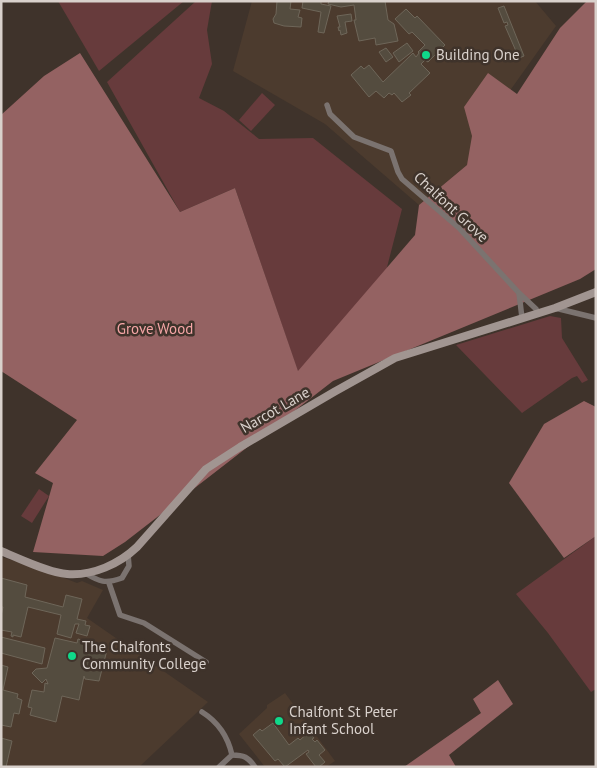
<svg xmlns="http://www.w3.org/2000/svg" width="597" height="768" viewBox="0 0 597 768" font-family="'PT Sans',sans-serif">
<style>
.built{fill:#4c3b2e}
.green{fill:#673b3c}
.forest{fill:#946262}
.building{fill:#544c3f;stroke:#6e6659}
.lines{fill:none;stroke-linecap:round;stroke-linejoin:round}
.street{stroke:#7b7370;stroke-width:5.5}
.secondary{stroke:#a19591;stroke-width:8}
.poi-dot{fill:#0fd98a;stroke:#3f332b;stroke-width:2}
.labels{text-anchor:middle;stroke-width:5;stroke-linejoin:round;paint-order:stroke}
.poi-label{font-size:15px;fill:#d9d1cc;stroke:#3f332b;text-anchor:start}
.street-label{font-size:15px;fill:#d9d1cc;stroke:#3f332b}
.park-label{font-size:15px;fill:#f5a5a6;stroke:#3f332b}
</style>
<rect width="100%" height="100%" fill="#3f332b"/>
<g class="built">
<polygon points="252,1 535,1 556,26 509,92 467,165 419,205 325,124 233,71"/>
<polygon points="1,557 36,567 77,583 82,581 103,590 87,618 208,702 139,767 1,767"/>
<polygon points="285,693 335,761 326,767 265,767 239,734 267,708 267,705"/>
</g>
<g class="green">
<polygon points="58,1 184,1 99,71"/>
<polygon points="196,1 212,1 207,30 212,64 199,98 224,111 259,139 313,138 402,209 376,310 298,372 235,188 180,212 107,82"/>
<polygon points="262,93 275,105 251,131 239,120"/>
<polygon points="550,316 561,318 562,338 588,380 582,383 577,376 572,378 522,413 456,345"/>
<polygon points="39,489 49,496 32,523 21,516"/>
<polygon points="596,536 596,689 591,692 548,633 516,594"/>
</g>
<g class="forest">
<polygon points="587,1 596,1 596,269 580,279 333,381 125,542 103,556 33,552 53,483 35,473 77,420 1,371 1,115 44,76 80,53 180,212 235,188 298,371 415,235 419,205 467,165 472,136 464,107 488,73 517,94 560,28"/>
<polygon points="584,401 596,407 596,536 564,558 509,483 544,424"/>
<polygon points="498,680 513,704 449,755 456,767 404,767 481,713 473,699"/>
</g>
<g class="building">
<polygon points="277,1 291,1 290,9 300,10 298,17 302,18 301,27 284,26 274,23 273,19 276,14"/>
<polygon points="303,1 321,1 321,4 331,6 324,33 318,32 321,12 302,8"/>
<polygon points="329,1 385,1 388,20 394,24 398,41 376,45 375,38 359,41 354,20 356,20 354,5 341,7 328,4"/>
<polygon points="504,6 524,56 519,58 505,26 508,25 507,22 504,23 498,8"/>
<polygon points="406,9 415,18 417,16 445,45 428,62 425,60 421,64 430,73 409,93 411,95 402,102 394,93 392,95 389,93 384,98 376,91 369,97 351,75 361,66 364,69 369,65 383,82 413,53 416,57 419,53 418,52 425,45 412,32 409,34 395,19"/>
<polygon points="351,14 352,21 345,22 347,33 341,35 340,30 339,31 338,27 340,27 337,16"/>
<polygon points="407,43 413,51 399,62 393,53"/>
<polygon points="386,48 393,57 386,62 379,52"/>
<polygon points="1,578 27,585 25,597 63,607 66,595 82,599 77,619 86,621 85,625 90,626 87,636 76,633 79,624 75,624 71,638 57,634 61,615 28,607 21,637 13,635 13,637 11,636 12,632 1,630 1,616 3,607 1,607"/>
<polygon points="1,637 45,648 42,664 1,653"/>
<polygon points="55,638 77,643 78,639 99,645 98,647 107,650 99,681 85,679 84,676 79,700 62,696 56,722 30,715 32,708 28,707 32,690 44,692 45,683 48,684 46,679 42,683 32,673 36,669 47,668"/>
<polygon points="1,665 8,667 3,690 18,694 17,698 22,700 19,714 14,713 11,727 1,725"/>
<polygon points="273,723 289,745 298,738 300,740 309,732 314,738 312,739 315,742 317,740 325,750 319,755 325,762 319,767 316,767 306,754 309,752 308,750 285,767 278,759 275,761 253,735 260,729 262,731"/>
<polygon points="1,738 12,741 6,767 1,767"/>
</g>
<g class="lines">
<g class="street">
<polyline points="327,105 330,114 354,137 391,151 398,172 402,179 459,228 519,293"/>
<polyline points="555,308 596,318"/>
<polyline points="522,318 519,293 536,309 538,313"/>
<path d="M85 573C100 582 105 584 122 578L129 566 128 554"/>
<polyline points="109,583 120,615 144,623 206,662"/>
<path d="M202 712C218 722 228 737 232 755 244 755 248 757 255 767"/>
<polyline points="219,767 232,755"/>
</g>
<path class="secondary" d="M1 551C18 558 49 573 67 574 93 576 119 564 137 547L206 469 240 447 334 392 395 358 555 308 596 292"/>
</g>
<g class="poi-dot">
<circle cx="426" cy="55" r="5"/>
<circle cx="72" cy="656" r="5"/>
<circle cx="279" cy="721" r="5"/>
</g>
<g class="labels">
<g class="poi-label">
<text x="436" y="60">Building One</text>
<text x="82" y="652">The Chalfonts<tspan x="82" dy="17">Community College</tspan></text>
<text x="289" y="717">Chalfont St Peter<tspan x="289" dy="17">Infant School</tspan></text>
</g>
<g class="street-label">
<text transform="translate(451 207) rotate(43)" y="5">Chalfont Grove</text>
<text transform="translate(275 410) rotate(-30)" y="5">Narcot Lane</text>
</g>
<g class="park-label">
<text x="155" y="334">Grove Wood</text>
</g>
</g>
<rect width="597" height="768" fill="none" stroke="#d9d1cc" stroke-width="5"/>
</svg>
